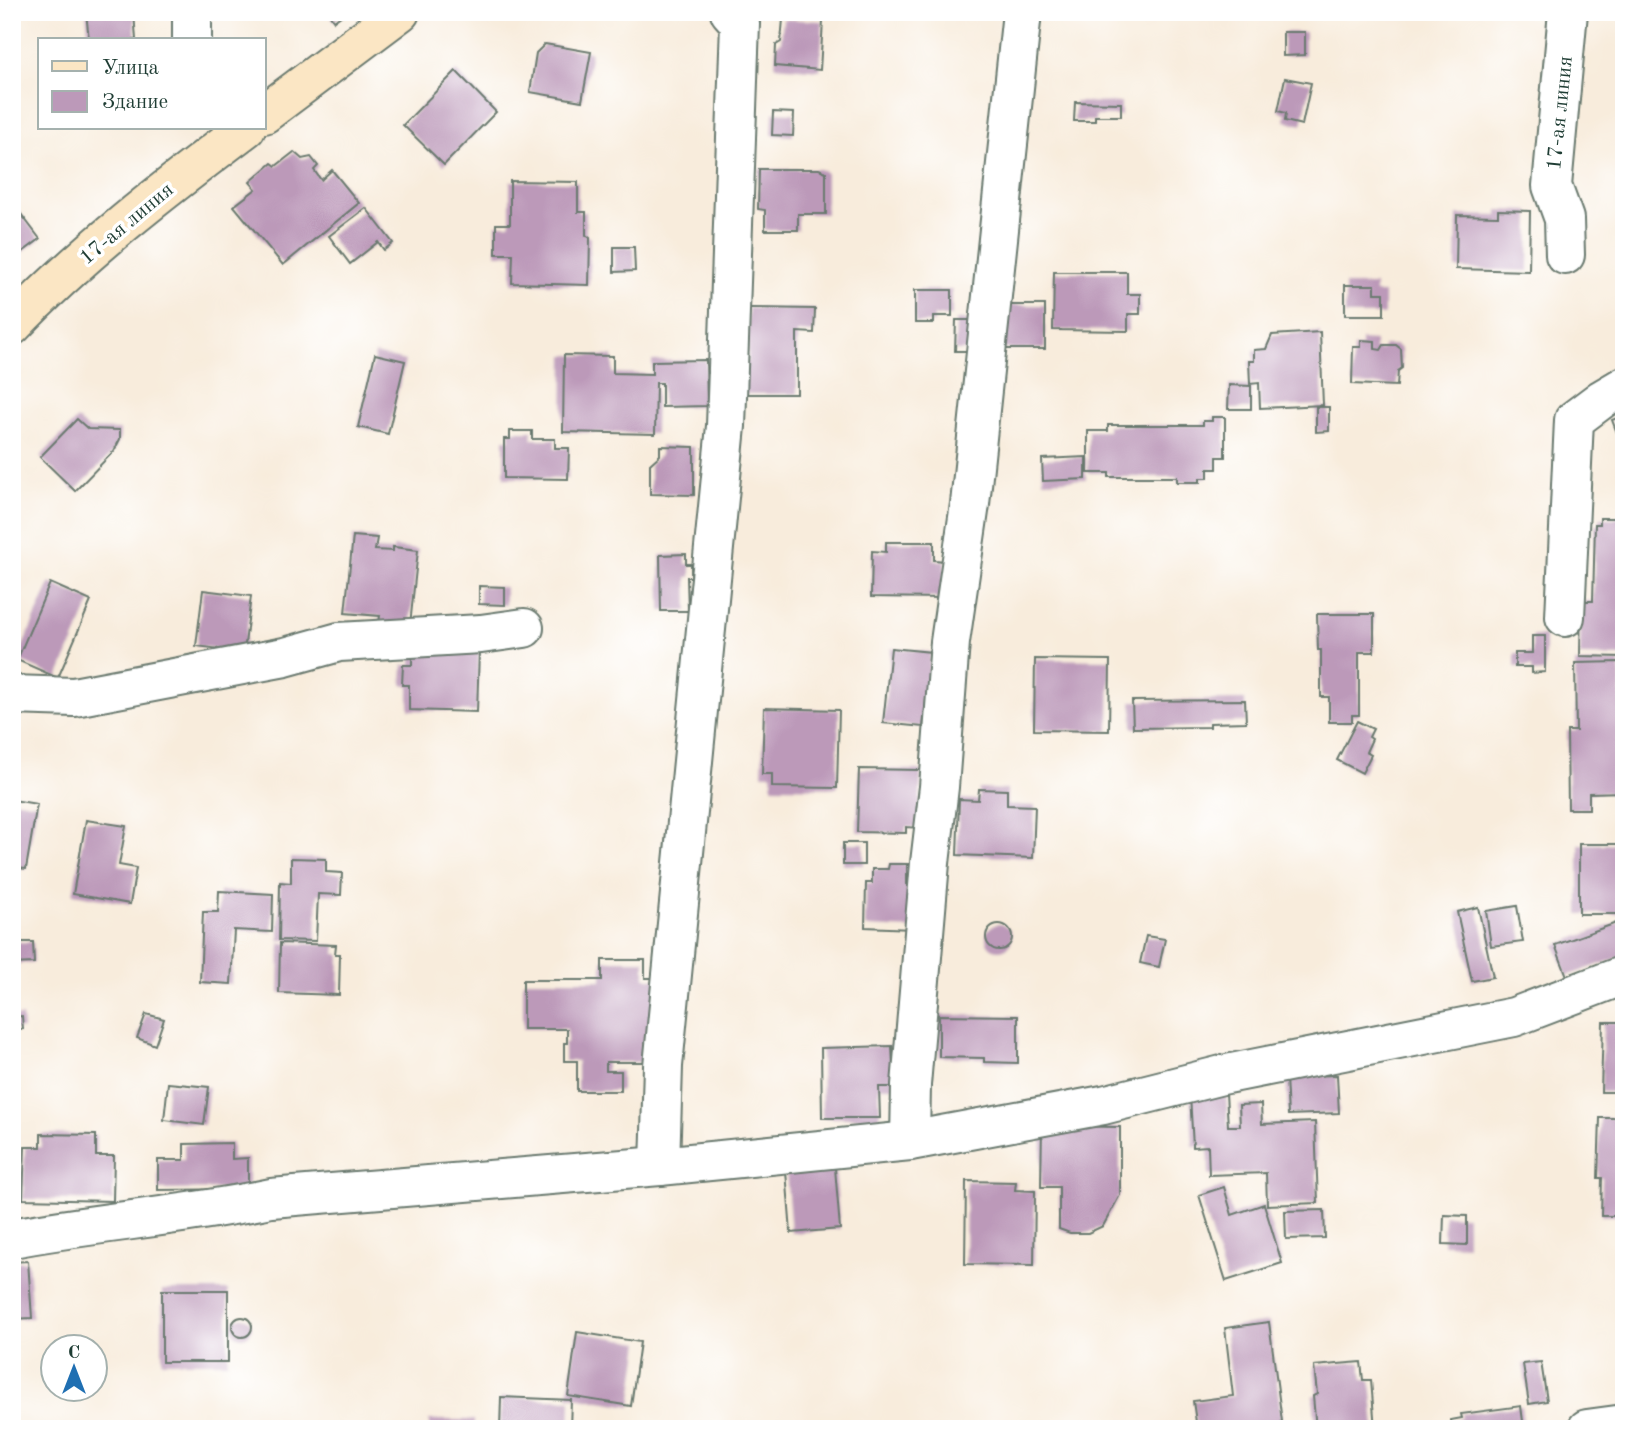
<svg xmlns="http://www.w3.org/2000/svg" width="1636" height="1441" viewBox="0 0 1636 1441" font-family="'Old Standard TT',serif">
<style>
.building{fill:#bc99b9}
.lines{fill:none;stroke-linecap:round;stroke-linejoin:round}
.street-casing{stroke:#6b7a6f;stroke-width:42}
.secondary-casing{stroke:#6b7a6f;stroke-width:42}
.street{stroke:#fff;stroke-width:38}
.secondary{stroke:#fbe6c4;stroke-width:38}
.labels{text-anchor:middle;stroke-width:7;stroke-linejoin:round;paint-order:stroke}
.street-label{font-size:21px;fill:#1f3d34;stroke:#fff}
</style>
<rect width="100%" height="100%" fill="#fff"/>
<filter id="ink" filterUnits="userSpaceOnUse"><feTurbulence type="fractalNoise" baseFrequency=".0143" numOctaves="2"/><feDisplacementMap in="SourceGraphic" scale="14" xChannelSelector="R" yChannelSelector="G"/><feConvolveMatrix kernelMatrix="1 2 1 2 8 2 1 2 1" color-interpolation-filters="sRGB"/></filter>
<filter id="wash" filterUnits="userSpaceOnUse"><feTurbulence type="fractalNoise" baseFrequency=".00686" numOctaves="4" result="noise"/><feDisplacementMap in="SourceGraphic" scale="28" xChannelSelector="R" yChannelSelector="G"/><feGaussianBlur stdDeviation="1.57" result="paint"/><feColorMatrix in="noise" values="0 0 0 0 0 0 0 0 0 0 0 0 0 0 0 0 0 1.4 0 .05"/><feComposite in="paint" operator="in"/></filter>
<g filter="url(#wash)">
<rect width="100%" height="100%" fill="#f8ecdc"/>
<g id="blocks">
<g class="building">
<polygon points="86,12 134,12 136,40 89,40"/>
<polygon points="328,12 346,12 334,21"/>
<polygon points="1076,12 1119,12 1118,16 1076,15"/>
<polygon points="783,19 823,21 820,70 775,66 776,45 781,42"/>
<polygon points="1283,32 1305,32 1305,55 1283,56"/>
<polygon points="545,44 591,52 582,101 530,92 536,53"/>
<polygon points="456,71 496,112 444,165 403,125"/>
<polygon points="1285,78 1311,83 1302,125 1285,121 1286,113 1278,111"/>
<polygon points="1075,102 1121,103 1121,116 1095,116 1095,121 1074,121"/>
<polygon points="773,112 794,113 793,136 772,135"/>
<polygon points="294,152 302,159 311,157 318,166 314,170 321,180 332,170 359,203 283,265 234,206 256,189 250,182 272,163 276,166"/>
<polygon points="759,169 819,169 826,172 826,214 798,214 798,230 765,230 765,210 758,209"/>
<polygon points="510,181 578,182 578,212 586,212 586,235 590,238 589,285 512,283 513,254 496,254 496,224 510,224"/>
<polygon points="12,202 40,239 12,260"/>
<polygon points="366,208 393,243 384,250 378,242 350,264 329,236"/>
<polygon points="1498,210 1530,211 1529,271 1456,269 1457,215 1498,216"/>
<polygon points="614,247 634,247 635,271 614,272"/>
<polygon points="1054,272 1127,272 1127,294 1140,294 1140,314 1128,314 1128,331 1053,330"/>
<polygon points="1345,285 1375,285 1375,293 1384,293 1384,315 1345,315"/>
<polygon points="915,290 952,290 952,316 934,316 934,323 915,323"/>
<rect x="1001" y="305" width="44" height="44"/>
<polygon points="748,308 815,309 814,333 797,332 797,394 739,394 739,362 748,362"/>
<polygon points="956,320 973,320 972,351 955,351"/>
<polygon points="1320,332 1323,405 1260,408 1259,383 1250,384 1249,361 1254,361 1254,350 1266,349 1272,335"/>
<polygon points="1361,340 1375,341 1375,349 1381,350 1384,345 1396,345 1401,349 1402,368 1398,371 1397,386 1352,384 1353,347 1361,347"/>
<polygon points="375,354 405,361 388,434 358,427"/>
<polygon points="564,355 613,356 613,373 652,374 652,361 706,360 707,406 662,407 662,383 656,383 655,434 563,432"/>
<polygon points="1229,385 1251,386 1251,409 1228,409"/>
<polygon points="1316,407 1329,407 1329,431 1316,432"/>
<polygon points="1624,415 1624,451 1612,420"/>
<polygon points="1212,417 1225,417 1225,457 1217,457 1217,469 1208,469 1208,478 1200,478 1200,482 1177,482 1177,477 1109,477 1109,473 1088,473 1088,431 1108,431 1108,425 1203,425 1203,421 1212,421"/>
<polygon points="77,419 88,429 120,430 120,439 114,451 75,491 40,457"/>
<polygon points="510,431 532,431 532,439 555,439 555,448 569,448 568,479 504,478 504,439 510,439"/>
<polygon points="660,446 694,447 694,495 650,494 650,464 660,455"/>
<polygon points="1086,457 1086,479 1043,481 1042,459"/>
<polygon points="1600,518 1622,518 1624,526 1623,657 1580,656 1581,601 1593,601 1595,524 1600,524"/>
<polygon points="353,536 377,538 375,550 393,551 393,547 418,550 410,625 379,623 380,616 345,613"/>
<polygon points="886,542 934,542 934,560 945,561 944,598 871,597 872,551 886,552"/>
<polygon points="686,554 686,564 691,564 691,577 687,577 688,611 661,611 660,555"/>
<polygon points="50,583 91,601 58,678 17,660"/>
<polygon points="479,586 505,587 505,605 479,604"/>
<polygon points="203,590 251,596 244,652 196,646"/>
<polygon points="1317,614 1374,614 1374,652 1359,652 1359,715 1352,715 1352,722 1329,722 1329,697 1321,697 1321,650 1318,650"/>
<polygon points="1532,636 1545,636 1545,672 1532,673 1532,667 1515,667 1515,653 1532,653"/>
<polygon points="891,648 931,652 923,727 883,723"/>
<polygon points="412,649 479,650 477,712 409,710 409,685 402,685 403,665 412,665"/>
<polygon points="1035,659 1110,660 1109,731 1034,730"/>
<polygon points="1620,662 1624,792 1589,793 1589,809 1568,809 1567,731 1576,731 1575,663"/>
<polygon points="1245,700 1246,722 1210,723 1210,727 1133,728 1132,701"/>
<polygon points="764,708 839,710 837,788 772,787 772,774 762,774"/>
<polygon points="1357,721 1373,729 1369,737 1372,739 1366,752 1371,755 1362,773 1337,760"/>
<polygon points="859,769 921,770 919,828 906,827 906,833 857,832"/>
<polygon points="979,789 1007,790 1007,805 1035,806 1033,858 957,855 959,799 978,800"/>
<polygon points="13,800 37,804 26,869 18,868 16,879 12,879"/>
<polygon points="86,820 126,826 119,865 136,868 130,904 73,894"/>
<rect x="843" y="843" width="21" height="22"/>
<rect x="1579" y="844" width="45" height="70"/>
<polygon points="291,858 326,859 326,872 342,873 341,895 318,894 316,941 279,940 280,882 291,883"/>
<polygon points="889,864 907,864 907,884 913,884 912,929 865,927 866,883 872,883 872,869 888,869"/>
<polygon points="219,891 273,894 272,932 234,930 231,984 200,982 203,912 218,912"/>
<polygon points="1517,906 1523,942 1491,946 1486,911"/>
<polygon points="1478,907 1493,977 1472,981 1457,912"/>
<polygon points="1622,921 1624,956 1567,976 1555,945"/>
<circle cx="999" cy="937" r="13"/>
<polygon points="1146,936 1165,939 1159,967 1140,963"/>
<polygon points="12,942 33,942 34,963 12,964"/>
<polygon points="280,943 336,945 335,954 340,954 339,995 279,993"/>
<polygon points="602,960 645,960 645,978 663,978 652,1062 606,1062 606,1071 621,1071 621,1091 577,1091 577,1061 564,1061 564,1043 567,1043 567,1029 523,1029 523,980 602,980"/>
<polygon points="146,1014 164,1019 155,1045 137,1038"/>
<polygon points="939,1015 1018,1016 1018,1063 984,1062 984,1058 939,1057"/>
<polygon points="22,1016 23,1029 12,1030 12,1017"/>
<polygon points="1603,1022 1624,1022 1624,1092 1601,1092"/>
<polygon points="892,1046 894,1087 879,1087 880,1118 822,1118 821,1048"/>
<polygon points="1337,1075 1339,1113 1288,1115 1286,1077"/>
<polygon points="168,1083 209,1087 204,1125 164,1120"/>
<polygon points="1226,1093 1228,1126 1240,1126 1239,1105 1261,1104 1262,1124 1315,1122 1318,1203 1267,1205 1266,1173 1209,1175 1208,1146 1193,1147 1190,1095"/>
<polygon points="1600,1118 1622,1118 1622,1130 1624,1130 1624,1216 1601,1216 1602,1178 1598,1178"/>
<polygon points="1042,1126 1120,1127 1120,1195 1103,1226 1088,1233 1070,1233 1059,1229 1059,1187 1041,1187"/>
<polygon points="41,1134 96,1135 96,1156 114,1156 113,1201 23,1199 25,1147 41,1147"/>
<polygon points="232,1143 232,1159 248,1158 248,1189 158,1190 158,1160 184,1160 184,1144"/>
<polygon points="835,1168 840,1229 791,1233 786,1171"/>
<polygon points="966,1181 1016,1182 1015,1190 1035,1191 1034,1265 965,1264"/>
<polygon points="1224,1187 1232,1215 1264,1204 1282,1263 1226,1281 1199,1195"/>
<polygon points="1324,1210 1325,1238 1286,1239 1285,1211"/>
<polygon points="1444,1215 1467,1216 1467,1245 1443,1244"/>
<polygon points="28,1261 32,1318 12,1319 12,1262"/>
<rect x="162" y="1290" width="66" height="72"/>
<circle cx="242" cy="1327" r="10"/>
<polygon points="1269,1322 1283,1429 1197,1429 1193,1401 1233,1396 1225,1328"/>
<polygon points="577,1332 640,1342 631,1406 568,1396"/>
<polygon points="1361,1362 1363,1380 1371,1380 1375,1429 1316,1429 1313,1396 1317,1394 1314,1366"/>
<polygon points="1541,1362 1547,1401 1529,1404 1523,1364"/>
<polygon points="501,1397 571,1400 570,1429 500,1429"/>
<polygon points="1521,1406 1524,1429 1452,1429 1451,1420 1462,1418 1461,1414"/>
<rect x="429" y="1420" width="45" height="9"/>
</g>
</g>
</g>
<g filter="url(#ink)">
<use href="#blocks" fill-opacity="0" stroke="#6b7a6f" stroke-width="2"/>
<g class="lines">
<g class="street-casing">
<g id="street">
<polyline points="192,12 192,40"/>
<polyline points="1565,255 1564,219 1552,186 1568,12"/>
<polyline points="1565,617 1574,420 1602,399 1624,386"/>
<polyline points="12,695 74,697 285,657 339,642 481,634 524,628"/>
<polyline points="910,1141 911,1085 930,863 939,787 950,642 970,504 1022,12"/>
<polyline points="660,1166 663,1066 726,426 740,23 730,12"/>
<path d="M12 1238C98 1222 185 1216 271 1198L660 1166 910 1141 1103 1105 1222 1075 1514 1017 1624 975"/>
<polyline points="1587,1429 1624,1424"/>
</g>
</g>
<g class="secondary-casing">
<g id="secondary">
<polyline points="264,114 400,12"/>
<path d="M12 326C83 252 165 189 246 128"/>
</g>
</g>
<use href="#street" class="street"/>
<use href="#secondary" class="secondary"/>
</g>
</g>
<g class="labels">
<g class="street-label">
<text transform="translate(1559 113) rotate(-84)" y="7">17-ая линия</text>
<text transform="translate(126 223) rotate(-40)" y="7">17-ая линия</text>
</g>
</g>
<rect width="1636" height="1441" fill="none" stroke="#fff" stroke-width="42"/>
<rect x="38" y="38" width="228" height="91" fill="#ffffff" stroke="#a5b1ae" stroke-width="2"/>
<rect x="52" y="61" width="35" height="10" fill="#fbe6c4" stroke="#a5b1ae" stroke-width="2"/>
<text x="102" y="74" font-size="21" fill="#1f3d34">Улица</text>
<rect x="52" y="91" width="35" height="21" fill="#bc99b9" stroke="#a5b1ae" stroke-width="2"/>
<text x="102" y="108" font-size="21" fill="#1f3d34">Здание</text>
<g transform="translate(74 1368)"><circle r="33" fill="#ffffff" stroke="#a5b1ae" stroke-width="2"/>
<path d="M0-5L12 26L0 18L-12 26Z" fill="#1f6fb2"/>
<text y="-10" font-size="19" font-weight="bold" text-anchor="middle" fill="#1f3d34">С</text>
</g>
</svg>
